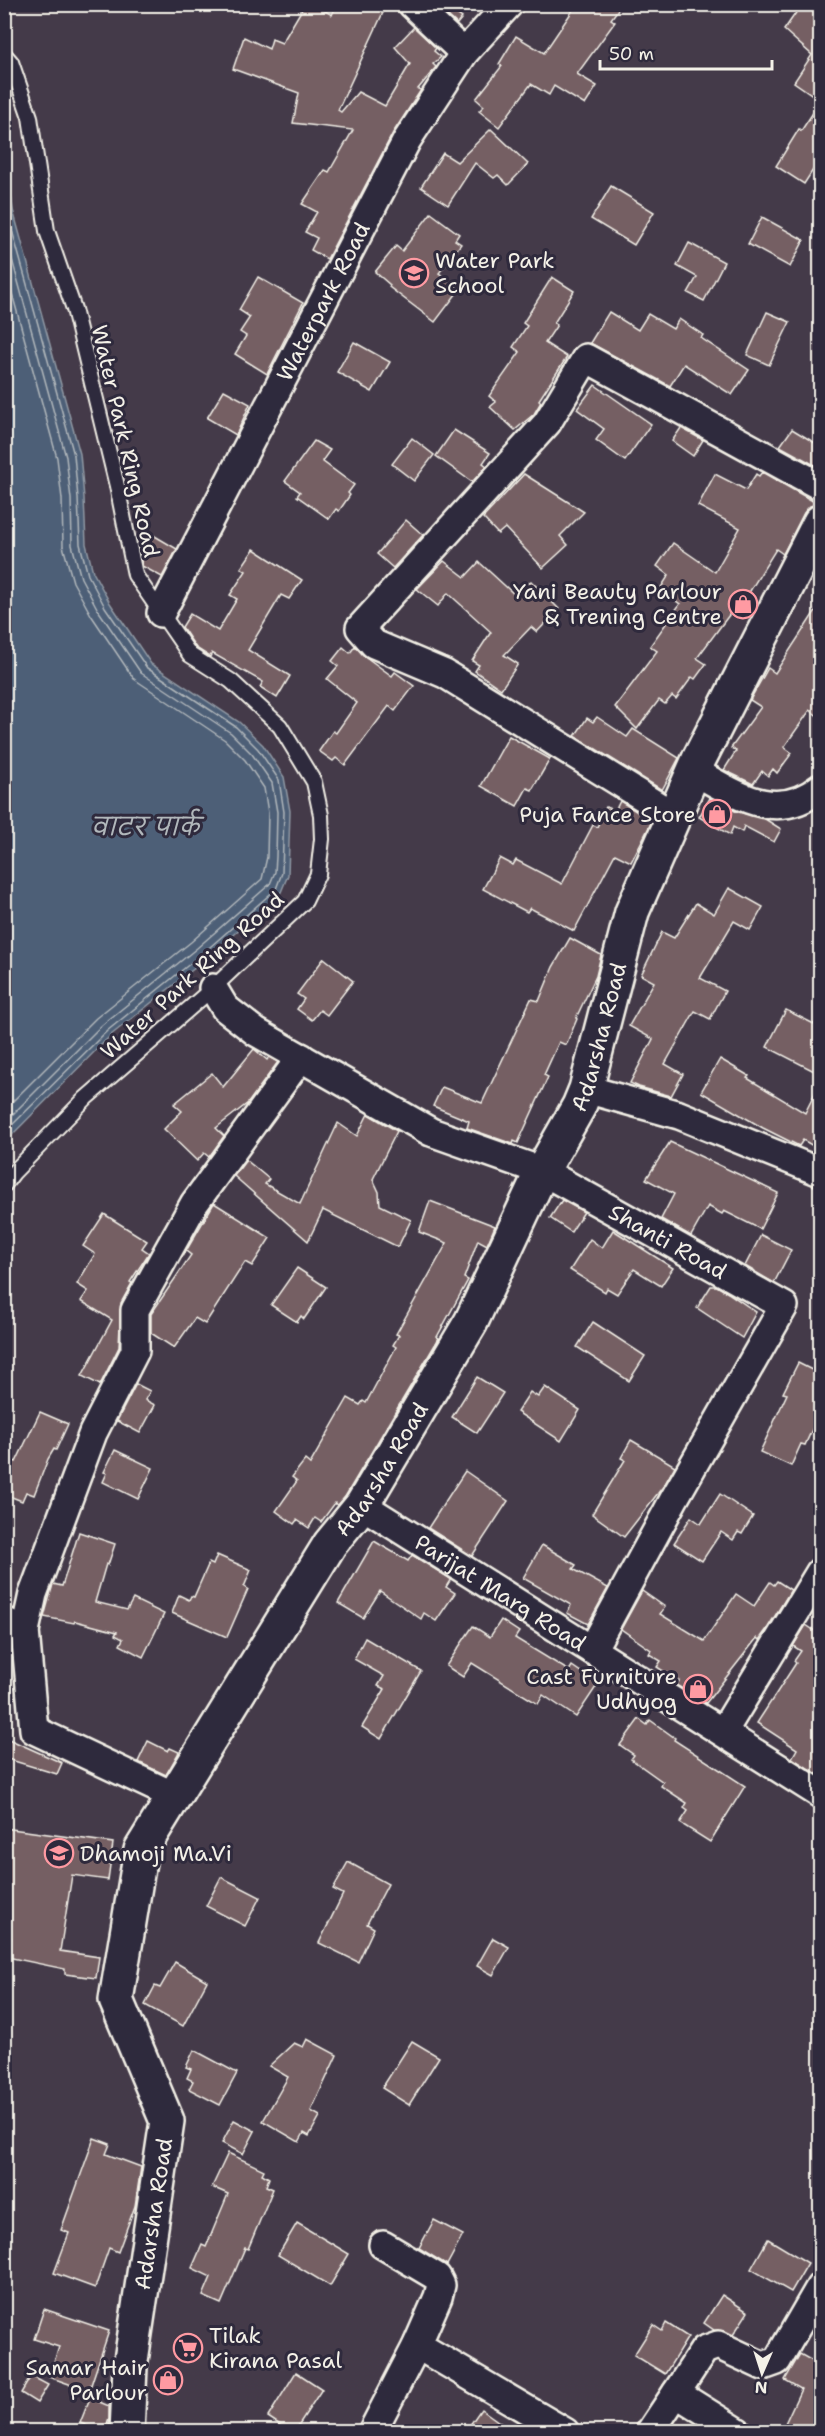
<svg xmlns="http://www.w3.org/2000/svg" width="825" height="2436" viewBox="0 0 825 2436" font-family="'Shantell Sans','Playpen Sans Deva',sans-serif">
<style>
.water{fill:#4d5f77;stroke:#9099a4;stroke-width:1.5}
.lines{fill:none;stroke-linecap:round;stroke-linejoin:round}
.shore{stroke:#b1b7bb;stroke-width:1.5}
.building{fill:#755e64;stroke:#f4f1e8;stroke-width:1.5}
.service-casing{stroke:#f4f1e8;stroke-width:18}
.minor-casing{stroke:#f4f1e8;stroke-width:32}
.secondary-casing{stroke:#f4f1e8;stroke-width:38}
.service{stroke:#2f2a3d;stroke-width:14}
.minor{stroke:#2f2a3d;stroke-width:27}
.secondary{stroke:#2f2a3d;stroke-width:33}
.labels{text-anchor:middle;stroke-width:6;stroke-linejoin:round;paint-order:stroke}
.poi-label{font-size:22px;fill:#f4f1e8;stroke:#2f2a3d;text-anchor:end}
.street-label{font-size:22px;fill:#f4f1e8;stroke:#2f2a3d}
.water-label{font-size:24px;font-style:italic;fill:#b1b7bb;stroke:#2f2a3d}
</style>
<rect width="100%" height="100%" fill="#443a49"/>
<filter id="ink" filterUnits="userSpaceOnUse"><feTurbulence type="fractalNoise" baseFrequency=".0167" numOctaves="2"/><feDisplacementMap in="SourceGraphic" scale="12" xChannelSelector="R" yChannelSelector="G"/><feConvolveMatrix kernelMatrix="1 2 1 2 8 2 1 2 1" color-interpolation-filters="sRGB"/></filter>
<g filter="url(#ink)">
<polygon class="water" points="5,144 13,210 80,454 84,498 86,544 93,572 110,603 151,664 239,722 263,745 284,777 290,811 288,875 281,892 206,959 111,1035 5,1142"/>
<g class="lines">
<g class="shore">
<polyline points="4,187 7,212 74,455 78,498 80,544 88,575 105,607 147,668 236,727 258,749 279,780 284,812 282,873 276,889 202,954 107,1031 4,1133"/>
<polyline points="4,230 66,457 71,499 72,545 81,578 98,610 141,673 231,733 252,754 272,783 277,812 276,857 275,872 270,884 197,948 102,1025 4,1123"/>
<polyline points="4,264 57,458 62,499 63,546 73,582 91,615 134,679 225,740 245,760 264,788 268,813 267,857 262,879 191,942 96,1018 4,1110"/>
</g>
</g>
<g class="building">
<polygon points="305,4 313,4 332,15 337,4 387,4 338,110 341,112 358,92 385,106 410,64 395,47 414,27 436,48 434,51 441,57 433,64 436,67 418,89 421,90 393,133 327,259 311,250 317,238 305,232 317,212 302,204 325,170 329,172 353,130 293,123 299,93 233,69 244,37 269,49 272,39 282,43"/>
<polygon points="438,4 467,4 458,15 462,18 457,24 437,6"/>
<polygon points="577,4 622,4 611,19 615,22 577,74 597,86 585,105 554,86 549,95 531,84 499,127 479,111 484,106 476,99 502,66 499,64 516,36 544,53"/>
<polygon points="802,4 820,4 820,100 794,82 812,55 784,30"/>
<polygon points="820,102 820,159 804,184 776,166 799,129 801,131"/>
<polygon points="491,129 528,164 508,185 498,175 494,178 475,163 448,205 421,187 443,153 457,162"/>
<polygon points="611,186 654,212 634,245 591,219"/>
<polygon points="431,213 459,234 455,240 461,244 439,273 460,289 435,322 389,287 390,285 375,272 396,246 402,251"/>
<polygon points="762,217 804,240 790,267 748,244"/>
<polygon points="689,243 724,262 704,301 688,293 697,277 677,266"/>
<polygon points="258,277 303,303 267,374 235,354 246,336 240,332 250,317 239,310"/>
<polygon points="552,277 574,291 554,323 557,325 545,343 567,357 539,400 541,402 534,414 515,430 490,407 496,402 489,396 520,352 513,347 527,326 523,323"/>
<polygon points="609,312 638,330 648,314 673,329 679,319 703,335 701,338 749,370 732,395 684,364 670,386 590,343"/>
<polygon points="767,312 790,322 769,365 747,355"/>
<polygon points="354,342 390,362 372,392 337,372"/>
<polygon points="595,385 651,424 625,461 596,440 604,429 577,409"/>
<polygon points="224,390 250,404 236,435 207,418"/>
<polygon points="681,428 703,440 693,456 672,441"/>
<polygon points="792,429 820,446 820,468 780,446"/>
<polygon points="454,430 490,453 483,463 487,466 472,482 436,456"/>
<polygon points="412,438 434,455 414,481 392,464"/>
<polygon points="314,441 330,450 322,461 354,485 348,493 350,495 339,511 336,509 329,519 297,496 300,492 285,481"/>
<polygon points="762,472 818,504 810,506 804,513 783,554 776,549 745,599 751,603 742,618 732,611 697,658 706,664 695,679 692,677 676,699 672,696 665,704 659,700 637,729 615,707 657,651 650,646 680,604 660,589 669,575 657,566 673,543 715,572 740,528 698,506 715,474 746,490 756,474 759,476"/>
<polygon points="524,474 584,512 560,536 568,545 543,568 505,528 498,534 483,518"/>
<polygon points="406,520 423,535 393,568 377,554"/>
<polygon points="148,532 177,549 162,577 142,566 139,548"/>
<polygon points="254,549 302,580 289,599 281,595 248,650 290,676 277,698 260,687 263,682 212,653 210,657 196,648 182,627 190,614 218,631 237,599 230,595 246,571 241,568"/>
<polygon points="444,561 465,577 479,562 516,596 531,581 559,609 537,632 531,627 504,655 518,664 501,689 475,671 479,665 472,661 491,632 448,593 438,606 417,589"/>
<polygon points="820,604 820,718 810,710 784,747 792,753 777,773 773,769 768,776 762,771 753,784 747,781 724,770 736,751 731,748 761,707 750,700 768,668 775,673"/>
<polygon points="355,646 363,655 392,676 395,672 414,686 395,711 389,706 345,765 336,758 333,761 319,751 333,731 336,733 357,703 327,679 338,666 332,661 343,647 350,653"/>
<polygon points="597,717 627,737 633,729 679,758 662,790 575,736 587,718 593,722"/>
<polygon points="509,736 550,759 532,790 527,788 517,806 481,786"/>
<polygon points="710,798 735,811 765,819 781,829 774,842 744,826 742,832 733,827 730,835 699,817"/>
<polygon points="620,801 652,821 631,862 615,854 574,931 530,908 527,912 483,889 500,858 513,865 516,860 562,884 593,825 597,827 606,807 615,811"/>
<polygon points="729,888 763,907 750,930 734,921 700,978 725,991 710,1019 695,1011 665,1064 683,1074 671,1096 639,1087 630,1083 653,1039 629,1026 654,982 641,975 662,932 674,938 696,903 714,914"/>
<polygon points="570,938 601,955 596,976 576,1018 577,1019 566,1045 559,1042 544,1075 548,1077 518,1143 514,1141 513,1144 467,1128 469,1121 433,1106 442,1087 482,1103 531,999 539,1001 553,967"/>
<polygon points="324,958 353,981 327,1015 320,1010 312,1020 297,1009 304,999 297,994"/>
<polygon points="786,1010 820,1027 820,1074 767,1047"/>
<polygon points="254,1049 267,1060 269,1057 278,1062 248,1103 216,1128 224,1136 209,1157 204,1153 197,1161 164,1129 182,1111 174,1104 212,1073 223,1087"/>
<polygon points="720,1059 749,1076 747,1078 805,1113 820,1083 820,1150 803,1140 799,1146 763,1128 701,1092"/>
<polygon points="368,1114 397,1131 373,1179 379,1192 380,1205 411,1220 398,1247 323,1210 308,1241 234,1176 246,1160 269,1179 265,1184 300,1204 338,1123 357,1136"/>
<polygon points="670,1142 778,1193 760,1229 724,1211 722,1214 708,1206 691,1236 661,1219 674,1194 646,1179"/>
<polygon points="562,1200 584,1212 571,1232 550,1218"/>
<polygon points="430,1201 495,1226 487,1245 478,1240 464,1278 468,1280 437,1337 439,1338 345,1497 338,1505 335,1503 321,1522 315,1518 309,1528 297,1520 294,1524 276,1511 297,1481 292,1477 305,1460 310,1464 348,1398 360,1405 363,1401 366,1403 396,1347 393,1345 399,1335 396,1334 447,1243 419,1232"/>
<polygon points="214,1203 270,1238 252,1266 245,1262 205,1324 195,1318 174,1348 151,1333 151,1314 191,1255 186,1251"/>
<polygon points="104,1214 147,1241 142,1248 149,1253 130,1282 132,1283 121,1303 119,1347 100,1385 82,1376 112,1320 81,1301 88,1291 77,1284 95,1254 83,1246"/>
<polygon points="613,1230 673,1268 661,1286 634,1269 617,1294 607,1288 605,1292 570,1270 590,1239 602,1248"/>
<polygon points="761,1235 791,1250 774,1283 745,1266"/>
<polygon points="297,1268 326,1287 304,1319 301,1316 297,1322 271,1305"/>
<polygon points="711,1286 717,1286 728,1293 756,1312 742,1338 697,1308"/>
<polygon points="593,1322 645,1356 629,1381 577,1347"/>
<polygon points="798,1363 820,1374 820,1412 805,1445 801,1444 791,1466 760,1452 787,1394 783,1393"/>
<polygon points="477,1377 503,1393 477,1433 452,1417"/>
<polygon points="136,1384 150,1391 145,1400 155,1405 140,1433 117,1421"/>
<polygon points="545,1387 580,1410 561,1441 517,1412 530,1392 538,1397"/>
<polygon points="40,1412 68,1424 56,1450 54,1449 48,1459 34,1495 26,1492 22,1501 4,1494 4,1457 16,1462"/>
<polygon points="631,1440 675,1466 665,1484 624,1537 592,1514 625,1460 621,1458"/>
<polygon points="115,1450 153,1468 138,1499 103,1482 107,1473 104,1472"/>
<polygon points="465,1471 508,1501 472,1556 428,1528"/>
<polygon points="720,1494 753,1516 742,1534 738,1532 733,1540 721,1532 702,1561 674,1543 691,1517 701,1524"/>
<polygon points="79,1532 115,1544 108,1565 106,1564 95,1602 127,1610 133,1599 164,1614 143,1657 120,1645 123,1639 115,1635 117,1632 75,1621 74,1623 44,1617 53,1584 62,1586"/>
<polygon points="374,1541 408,1561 412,1555 451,1579 446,1587 455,1593 436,1621 424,1613 421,1619 380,1591 363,1618 338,1603"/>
<polygon points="542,1545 576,1565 573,1569 608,1588 588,1624 567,1613 571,1605 523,1578"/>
<polygon points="217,1555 251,1570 244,1587 248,1589 227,1637 172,1613 179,1595 189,1600 191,1596 194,1597 209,1563 213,1565"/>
<polygon points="777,1581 791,1590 767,1629 759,1640 757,1638 706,1703 676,1685 679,1681 657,1667 661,1661 649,1654 651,1650 621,1629 642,1591 665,1607 660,1614 704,1641 736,1594 754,1606 770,1582 774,1585"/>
<polygon points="501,1620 519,1632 515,1638 569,1671 572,1666 598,1684 576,1717 543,1695 538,1704 472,1663 463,1677 446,1666 473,1626 490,1637"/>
<polygon points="820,1623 820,1776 792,1758 797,1749 757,1723 796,1663 794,1661 801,1651 793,1646 806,1625 815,1631"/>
<polygon points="365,1638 421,1671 381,1739 362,1727 385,1689 378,1686 384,1676 354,1659"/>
<polygon points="639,1719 647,1725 650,1720 675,1738 674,1740 745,1786 710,1842 680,1823 688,1811 684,1808 687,1803 661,1786 663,1782 631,1759 634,1755 620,1745"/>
<polygon points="4,1737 62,1763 57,1774 4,1758"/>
<polygon points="148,1741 168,1751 170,1748 179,1752 166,1775 138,1762"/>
<polygon points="4,1828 113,1843 108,1880 72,1875 60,1951 99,1957 96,1978 65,1974 65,1969 7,1957 11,1938 4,1938"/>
<polygon points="348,1862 388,1884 367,1924 374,1928 358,1962 319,1943 343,1894 333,1889"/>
<polygon points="221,1877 260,1897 245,1926 206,1906"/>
<polygon points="493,1938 509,1947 493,1975 477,1966"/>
<polygon points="175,1962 207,1981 183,2026 145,2005 155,1986 160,1988"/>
<polygon points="307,2039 337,2055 311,2111 320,2116 309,2136 304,2133 299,2142 263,2121 288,2077 269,2066 294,2043 303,2047"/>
<polygon points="412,2041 439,2057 409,2105 382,2088"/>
<polygon points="194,2050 237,2073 220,2105 189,2089 193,2081 187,2078 191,2069 186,2067"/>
<polygon points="234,2120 255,2131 243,2154 222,2143"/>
<polygon points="94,2138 110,2144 106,2154 141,2167 135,2206 118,2252 109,2248 95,2288 54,2273 69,2233 61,2230"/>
<polygon points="228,2153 264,2170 262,2174 269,2178 266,2186 273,2189 248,2249 245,2248 221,2304 203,2296 211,2277 192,2268 202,2245 206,2247 228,2194 212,2187"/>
<polygon points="434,2220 463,2235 447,2265 419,2248"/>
<polygon points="297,2223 349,2254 330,2286 278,2255"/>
<polygon points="768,2239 808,2263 791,2292 751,2269"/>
<polygon points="722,2295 748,2312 733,2335 725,2331 714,2330 704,2323"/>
<polygon points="44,2309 109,2331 89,2391 49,2377 59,2347 34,2339"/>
<polygon points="666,2323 688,2337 665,2374 634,2355 653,2325 662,2331"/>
<polygon points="820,2349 820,2424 817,2432 781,2432 801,2389 785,2380 800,2354 814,2362"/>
<polygon points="296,2372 322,2389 294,2432 291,2432 268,2417"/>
<polygon points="31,2376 48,2385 37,2403 21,2393"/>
<polygon points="90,2398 109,2406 109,2419 104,2432 80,2423"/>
<polygon points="481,2409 513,2432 465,2432"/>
</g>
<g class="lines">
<g class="service-casing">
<polyline id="service" points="4,54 11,62 30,117 47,231 74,309 117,486 135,575 190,655 231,681 280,726 314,782 321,815 322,839 318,874 305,901 213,988 86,1098 13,1173 4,1185"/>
</g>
<g class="minor-casing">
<g id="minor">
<polyline points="412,4 464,53"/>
<path id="s1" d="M161 613 407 140 464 53 509 4"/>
<path d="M694 771C736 794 775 824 820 788"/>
<polyline points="674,816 445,674 374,644 360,628 547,423 586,358 820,486"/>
<path id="s2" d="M213 988 225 1008 256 1032 431 1132 542 1171 784 1306 674 1499 592 1650"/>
<polyline points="586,1089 679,1115 820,1172"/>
<path id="s3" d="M362 1505 820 1794"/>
<polyline points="4,1621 25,1631 34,1730 174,1796"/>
<polyline points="25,1631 33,1594 93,1433 135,1351 135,1310 194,1204 301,1057"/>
<polyline points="723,1732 820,1572"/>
<polyline points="417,2345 565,2432"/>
<polyline points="676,2393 704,2350 718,2345 763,2366 777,2361 820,2287"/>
<polyline points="372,2432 417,2345 438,2297 441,2285 437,2277 383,2245"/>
<polyline points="650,2432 676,2393 738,2432"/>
</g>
</g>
<g class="secondary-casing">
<g id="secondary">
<path id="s4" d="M127 2432 130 2367 167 2121 116 2000 141 1850 330 1544 362 1505 471 1322 542 1171 579 1106 586 1089 632 912 699 759 820 522"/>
</g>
</g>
<use href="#service" class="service"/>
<use href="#minor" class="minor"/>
<use href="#secondary" class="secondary"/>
</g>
</g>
<defs>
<g id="school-ring" transform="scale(1.5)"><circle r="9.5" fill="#2f2a3d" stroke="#ff9aa2" stroke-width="1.5"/><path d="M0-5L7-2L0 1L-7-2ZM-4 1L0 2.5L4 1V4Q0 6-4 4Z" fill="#ff9aa2"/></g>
<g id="shop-ring" transform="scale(1.5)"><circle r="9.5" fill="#2f2a3d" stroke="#ff9aa2" stroke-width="1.5"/><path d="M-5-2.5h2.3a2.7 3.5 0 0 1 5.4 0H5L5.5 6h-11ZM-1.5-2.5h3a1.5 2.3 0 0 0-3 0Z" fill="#ff9aa2"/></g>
<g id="supermarket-ring" transform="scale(1.5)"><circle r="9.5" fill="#2f2a3d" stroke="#ff9aa2" stroke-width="1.5"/><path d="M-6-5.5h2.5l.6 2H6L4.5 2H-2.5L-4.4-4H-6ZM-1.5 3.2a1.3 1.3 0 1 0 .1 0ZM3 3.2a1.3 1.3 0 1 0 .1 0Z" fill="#ff9aa2"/></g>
</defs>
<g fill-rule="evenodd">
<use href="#school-ring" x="414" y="273"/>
<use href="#shop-ring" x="743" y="604"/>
<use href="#shop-ring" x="717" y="814"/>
<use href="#shop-ring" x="698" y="1689"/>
<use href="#school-ring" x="59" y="1853"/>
<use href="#supermarket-ring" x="188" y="2348"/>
<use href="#shop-ring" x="168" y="2380"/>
</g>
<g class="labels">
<g class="poi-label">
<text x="435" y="268" text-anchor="start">Water Park<tspan x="435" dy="25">School</tspan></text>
<text x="722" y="599">Yani Beauty Parlour<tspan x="722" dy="25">&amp; Trening Centre</tspan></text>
<text x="696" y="822">Puja Fance Store</text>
<text x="677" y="1684">Cast Furniture<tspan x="677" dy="25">Udhyog</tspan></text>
<text x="80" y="1861" text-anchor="start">Dhamoji Ma.Vi</text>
<text x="209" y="2343" text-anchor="start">Tilak<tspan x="209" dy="25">Kirana Pasal</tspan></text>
<text x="147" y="2375">Samar Hair<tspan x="147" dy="25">Parlour</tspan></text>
</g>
<g class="street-label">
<text dy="8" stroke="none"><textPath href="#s1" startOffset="351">Waterpark Road</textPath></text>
<text transform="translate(126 441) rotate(77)" y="8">Water Park Ring Road</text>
<text transform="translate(192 975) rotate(-42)" y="8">Water Park Ring Road</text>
<text dy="8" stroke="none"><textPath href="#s4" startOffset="1534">Adarsha Road</textPath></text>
<text dy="8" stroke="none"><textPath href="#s2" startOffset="526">Shanti Road</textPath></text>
<text dy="8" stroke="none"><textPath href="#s4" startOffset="1048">Adarsha Road</textPath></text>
<text dy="8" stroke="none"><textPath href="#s3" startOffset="164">Parijat Marg Road</textPath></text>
<text dy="8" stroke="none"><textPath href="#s4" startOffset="220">Adarsha Road</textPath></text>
</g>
<g class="water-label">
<text x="145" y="835">वाटर पार्क</text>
</g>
</g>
<rect width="825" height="2436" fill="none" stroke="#2f2a3d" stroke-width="24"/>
<rect x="12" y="12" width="801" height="2412" fill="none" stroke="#f4f1e8" stroke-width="2" filter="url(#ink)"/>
<g transform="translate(762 2373) rotate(183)" stroke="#2f2a3d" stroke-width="4.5" paint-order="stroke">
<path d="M0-4.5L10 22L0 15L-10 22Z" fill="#f4f1e8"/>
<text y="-9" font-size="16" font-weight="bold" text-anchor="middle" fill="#f4f1e8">N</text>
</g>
<path d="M600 60v9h172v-9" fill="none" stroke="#f4f1e8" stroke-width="3"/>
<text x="609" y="60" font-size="18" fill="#f4f1e8" stroke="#2f2a3d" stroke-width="4.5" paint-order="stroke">50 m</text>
</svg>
